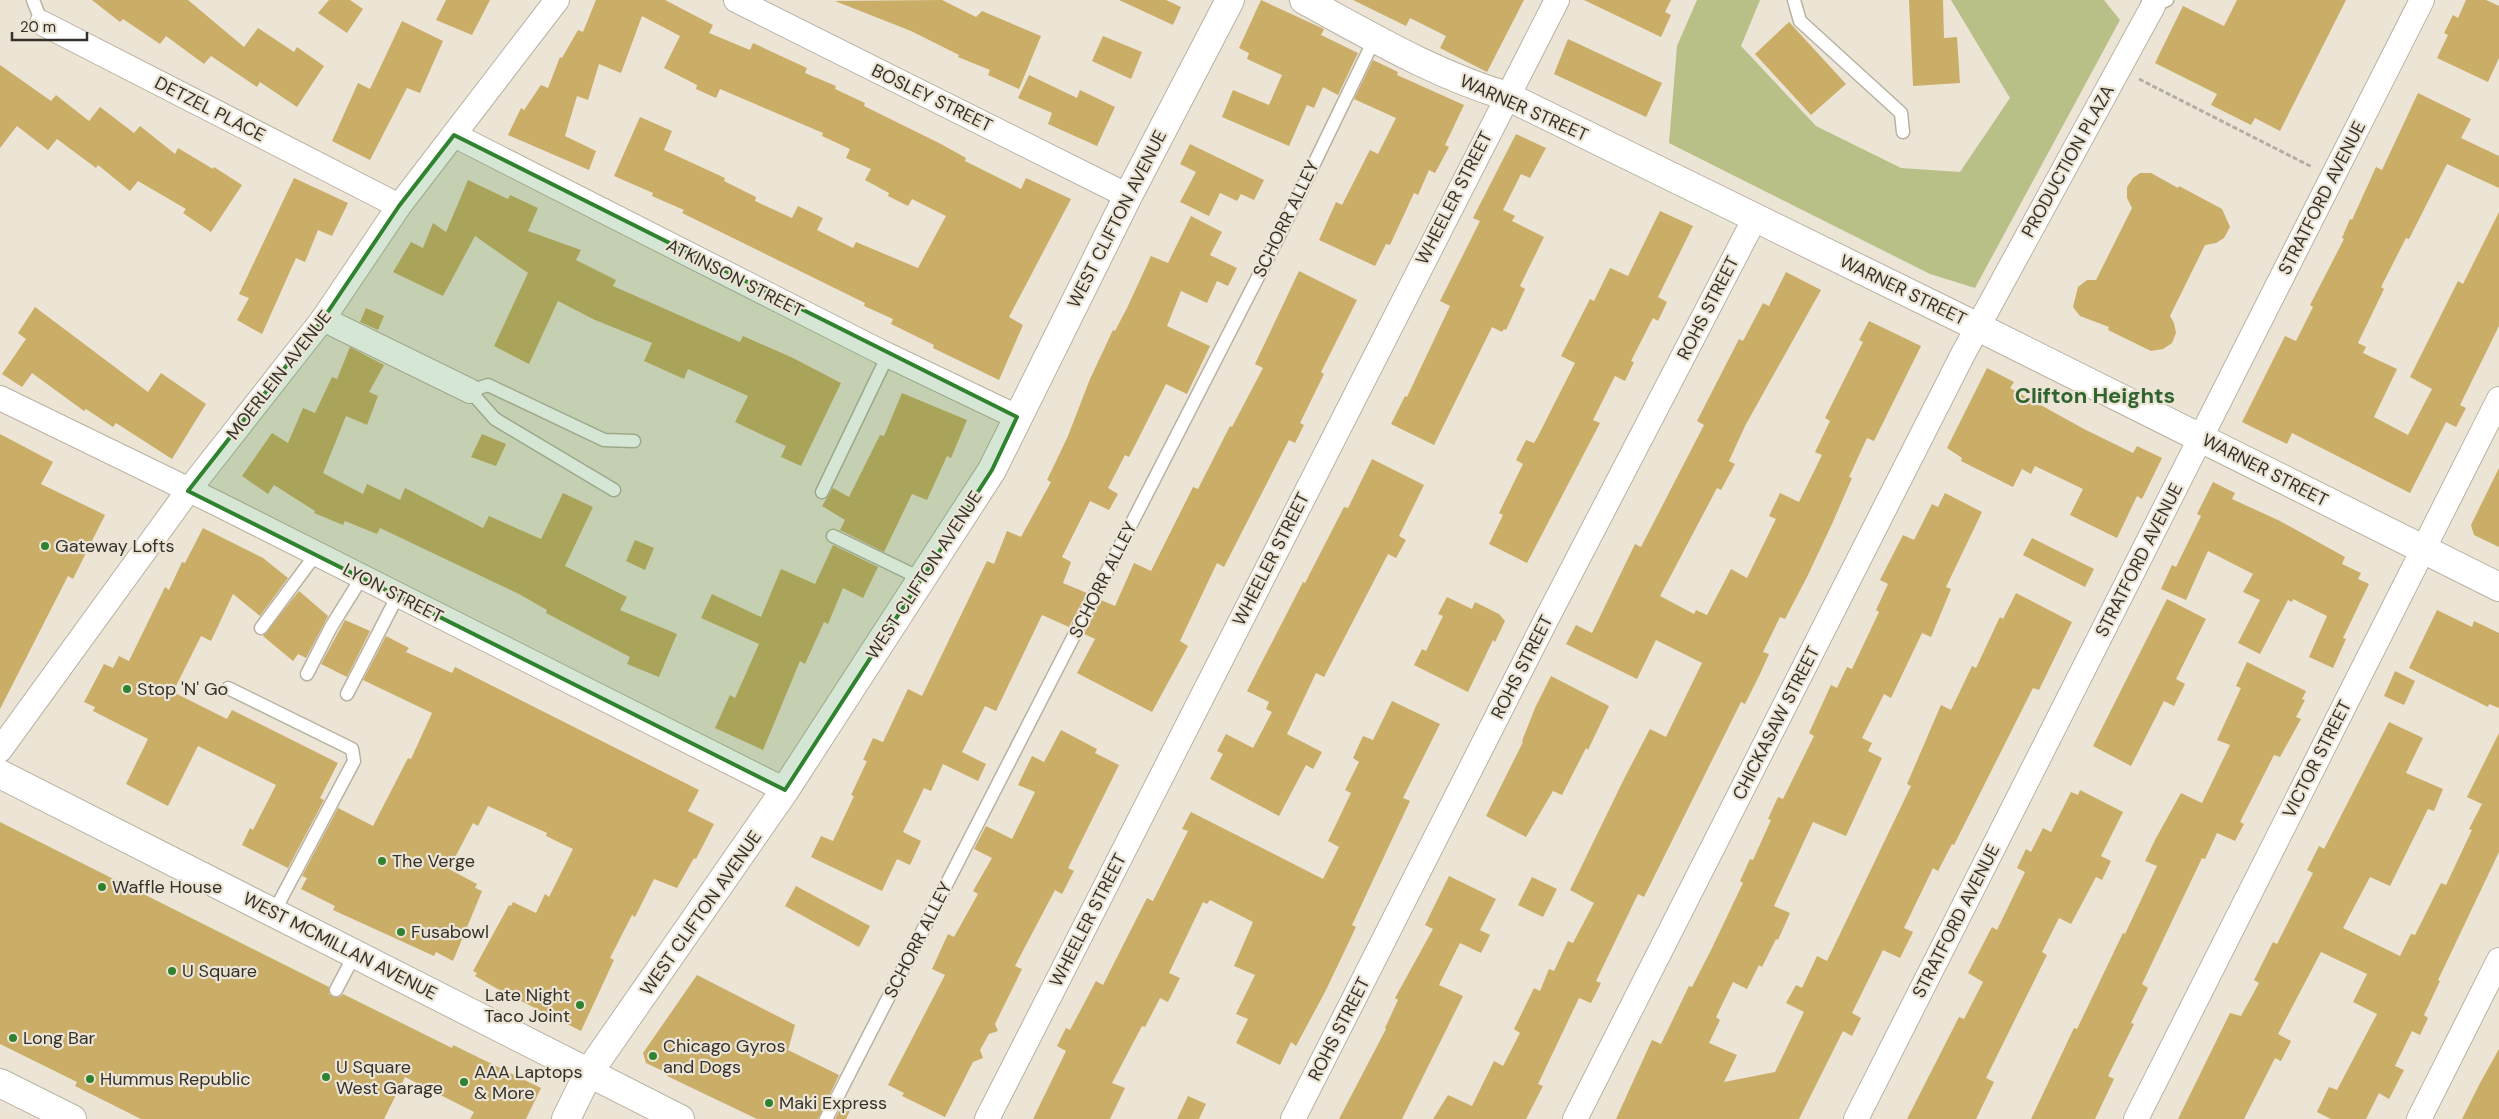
<svg xmlns="http://www.w3.org/2000/svg" width="2499" height="1119" viewBox="0 0 2499 1119" font-family="'DM Sans',sans-serif">
<style>
.green{fill:#b8bf87}
.building{fill:#caad67}
.lines{fill:none;stroke-linecap:round;stroke-linejoin:round}
.service-casing{stroke:#b9b2a3;stroke-width:15}
.minor-casing{stroke:#b9b2a3;stroke-width:26}
.tertiary-casing{stroke:#b9b2a3;stroke-width:30}
.secondary-casing{stroke:#b9b2a3;stroke-width:30}
.path{stroke:#b4aea1;stroke-width:3;stroke-dasharray:5 2.5;stroke-linecap:butt}
.service{stroke:#fff;stroke-width:12}
.minor{stroke:#fff;stroke-width:24}
.tertiary{stroke:#fff;stroke-width:28}
.secondary{stroke:#fff;stroke-width:28}
.marked{fill:#2f822e;fill-opacity:0.2;stroke:#2f822e;stroke-width:4;stroke-linejoin:round}
.poi-dot{fill:#2f822e;stroke:#ece4d4;stroke-width:2}
.labels{text-anchor:middle;stroke-width:4.5;stroke-linejoin:round;paint-order:stroke}
.street-label{font-size:18px;fill:#34312b;stroke:#ece4d4}
.poi-label{font-size:18px;fill:#34312b;stroke:#ece4d4;text-anchor:start}
.district-label{font-size:22px;font-weight:bold;fill:#30632e;stroke:#ece4d4}
</style>
<rect width="100%" height="100%" fill="#ece4d4"/>
<polygon class="green" points="1697,0 1760,0 1741,46 1816,126 1901,168 1960,172 2010,98 1951,0 2104,0 2120,20 1975,288 1930,274 1669,143 1677,46"/>
<g class="building">
<polygon points="92,0 188,0 244,47 258,28 294,52 297,47 324,66 297,107 260,82 257,87 211,56 204,64 166,36 160,44 123,19 120,22"/>
<polygon points="329,0 350,0 363,9 347,33 318,13"/>
<polygon points="446,0 490,0 472,35 436,20"/>
<polygon points="596,0 665,0 713,25 709,33 750,50 753,43 807,68 805,73 836,86 835,89 865,103 864,106 941,144 966,158 965,161 1021,189 1026,178 1071,199 1009,317 1023,325 999,380 933,348 934,345 891,324 893,319 864,306 865,303 682,213 684,210 652,196 653,193 614,176 640,117 672,131 664,150 725,178 724,181 756,197 755,201 792,218 798,206 823,218 817,230 853,248 856,242 918,268 946,216 912,199 908,206 888,196 889,193 865,180 871,169 846,158 850,149 822,136 823,133 720,89 716,98 696,89 697,85 664,68 680,36 642,16 621,73 599,64 588,100 577,96 565,136 596,151 589,170 508,135 521,108 524,110 541,85 548,88 560,57 562,58 578,30 583,32"/>
<polygon points="942,0 976,17 982,11 1041,36 1019,89 988,75 990,70 958,57 959,55 911,31 835,1"/>
<polygon points="1119,0 1166,0 1181,7 1173,25"/>
<polygon points="1261,0 1324,29 1321,35 1358,53 1338,95 1323,87 1314,108 1307,105 1289,146 1222,117 1233,90 1269,105 1282,75 1247,59 1249,53 1239,48"/>
<polygon points="1353,0 1524,0 1487,72 1440,48 1446,36 1410,18 1406,26"/>
<polygon points="1584,0 1671,0 1665,12 1671,15 1661,37"/>
<polygon points="1909,0 1943,0 1944,38 1957,37 1960,83 1913,86"/>
<polygon points="2237,0 2346,0 2280,131 2255,118 2251,125 2211,105 2217,94 2155,63 2183,6 2224,26"/>
<polygon points="2466,0 2486,0 2499,6 2499,58 2488,82 2437,58 2448,35 2444,33 2453,15 2458,18"/>
<polygon points="402,21 443,41 420,93 407,88 370,160 332,141 358,83 370,89"/>
<polygon points="1789,22 1846,84 1811,115 1755,54"/>
<polygon points="1103,36 1142,52 1131,79 1092,61"/>
<polygon points="1568,39 1662,83 1646,117 1554,74"/>
<polygon points="1373,60 1398,72 1397,75 1464,105 1445,145 1449,147 1435,173 1429,170 1418,195 1414,193 1390,245 1386,244 1375,266 1319,240 1336,202 1342,205 1370,150 1378,154 1396,118 1354,99"/>
<polygon points="0,65 51,101 56,95 89,121 100,107 134,133 140,126 175,154 178,148 213,169 214,167 242,185 211,232 183,213 186,209 138,181 130,191 98,165 96,168 57,139 48,150 17,126 0,148"/>
<polygon points="1029,75 1077,98 1080,90 1115,107 1097,146 1048,124 1052,113 1018,98"/>
<polygon points="2418,93 2471,119 2461,138 2499,156 2499,188 2447,164 2409,239 2406,238 2381,287 2384,289 2358,343 2366,347 2363,353 2397,369 2374,417 2408,435 2432,389 2410,377 2458,281 2463,284 2499,212 2499,326 2460,405 2466,408 2456,427 2446,422 2410,493 2292,433 2287,444 2242,422 2285,336 2296,341 2313,307 2310,305 2344,239 2342,238 2350,219 2352,220 2376,167 2382,170"/>
<polygon points="1516,134 1546,148 1530,178 1521,174 1503,210 1515,216 1512,221 1544,237 1520,286 1525,289 1506,330 1504,329 1502,332 1492,327 1434,445 1391,424 1405,396 1407,397 1450,306 1440,301 1480,221 1473,218"/>
<polygon points="1190,144 1264,180 1254,200 1241,194 1237,201 1220,193 1209,216 1180,202 1196,172 1180,164"/>
<polygon points="2140,173 2151,173 2178,188 2179,186 2222,209 2230,227 2224,238 2216,243 2205,245 2170,316 2174,323 2176,333 2172,343 2163,349 2151,351 2108,330 2109,327 2080,316 2073,307 2078,287 2087,280 2096,280 2132,208 2127,198 2127,187 2133,178"/>
<polygon points="294,178 348,203 332,236 318,230 305,262 296,258 262,334 237,320 249,298 239,294"/>
<polygon points="468,180 508,199 510,195 538,208 528,231 581,250 576,260 616,280 613,286 740,342 743,336 793,358 841,383 801,466 781,457 786,446 735,422 748,396 688,369 684,379 644,361 652,343 595,320 558,301 529,364 494,346 528,273 475,236 443,296 393,272 411,242 423,248 433,223 446,232"/>
<polygon points="1660,211 1693,226 1658,297 1667,302 1658,321 1653,318 1631,361 1634,362 1625,381 1615,376 1593,420 1600,423 1527,563 1489,544 1503,515 1499,513 1523,464 1516,460 1526,440 1534,443 1537,438 1575,363 1561,356 1590,299 1594,301 1610,268 1628,276"/>
<polygon points="1191,216 1222,232 1210,255 1237,268 1228,286 1217,281 1207,303 1181,291 1167,326 1210,346 1187,394 1166,384 1129,457 1125,455 1108,488 1118,494 1109,510 1090,501 1062,557 1071,562 1063,583 1087,593 1069,627 1042,615 996,711 985,706 962,752 986,764 978,781 943,764 931,791 924,788 903,832 921,841 910,865 897,859 882,891 811,857 821,836 833,841 854,796 851,795 867,761 863,760 873,738 883,742 908,689 922,696 987,561 994,564 1007,531 1021,537 1051,482 1047,480 1068,436 1090,379 1113,330 1115,331 1127,308 1151,256 1168,263"/>
<polygon points="1299,271 1357,300 1321,372 1324,374 1300,423 1304,425 1295,443 1289,440 1224,567 1217,563 1180,641 1188,646 1152,712 1077,673 1095,639 1084,634 1101,600 1115,606 1134,563 1151,571 1193,487 1198,489 1230,426 1232,427 1263,368 1255,364"/>
<polygon points="1786,272 1821,290 1745,426 1729,461 1735,464 1721,490 1717,488 1660,596 1694,614 1696,610 1707,615 1731,569 1747,578 1776,519 1769,516 1780,493 1799,502 1822,455 1815,452 1830,421 1825,418 1863,342 1859,340 1869,321 1921,346 1874,441 1867,438 1849,477 1852,478 1832,524 1807,577 1785,619 1780,617 1763,652 1769,654 1760,674 1745,704 1741,702 1644,897 1638,894 1596,981 1601,983 1591,1003 1579,998 1538,1084 1543,1086 1526,1119 1433,1119 1448,1095 1472,1106 1494,1061 1503,1066 1520,1033 1514,1029 1534,988 1540,991 1549,969 1554,971 1568,941 1573,943 1594,903 1570,890 1624,779 1650,729 1666,737 1702,663 1656,640 1637,679 1566,644 1576,625 1592,633 1635,544 1641,547 1704,425 1697,421 1739,339 1743,341 1763,303 1769,306"/>
<polygon points="35,307 148,392 161,373 206,404 172,459 116,423 113,427 86,409 84,411 32,373 22,387 2,374 26,339 18,333"/>
<polygon points="366,308 384,316 378,330 360,322"/>
<polygon points="350,347 384,365 369,392 378,396 367,425 346,416 323,473 363,494 367,484 400,500 405,488 483,528 489,516 541,539 563,493 593,507 565,566 627,597 620,610 677,634 659,677 627,664 630,657 546,613 547,610 519,594 380,528 377,534 345,521 343,525 314,513 315,511 274,485 268,494 242,476 272,433 288,443 303,408 315,413 332,377 337,379"/>
<polygon points="1987,368 2014,382 2010,388 2084,429 2133,453 2137,446 2162,458 2142,499 2137,496 2117,538 2070,515 2083,489 2035,466 2031,474 2022,469 2013,487 1961,461 1962,458 1947,448"/>
<polygon points="902,393 967,420 951,458 947,456 927,500 912,494 884,552 840,530 845,520 822,506 833,488 849,497 880,435 884,436"/>
<polygon points="0,434 53,462 41,484 105,515 73,579 68,576 0,709"/>
<polygon points="482,434 506,444 496,466 471,457"/>
<polygon points="1372,459 1424,485 1399,536 1406,540 1396,558 1388,554 1324,677 1316,673 1287,734 1322,752 1313,769 1306,765 1279,816 1210,779 1223,754 1217,751 1226,734 1253,748 1272,712 1266,709 1269,702 1247,691 1303,582 1305,583 1344,507 1348,508"/>
<polygon points="2499,468 2499,547 2474,535 2471,525"/>
<polygon points="2213,482 2235,493 2232,499 2280,521 2345,557 2342,564 2361,573 2358,579 2369,584 2343,638 2346,639 2333,668 2309,657 2327,616 2293,599 2292,602 2288,600 2260,654 2238,643 2260,600 2243,592 2253,574 2208,551 2186,600 2161,589 2172,565 2176,567 2201,516 2197,514"/>
<polygon points="1945,493 1982,512 1946,587 1951,589 1931,637 1922,633 1891,698 1884,694 1862,738 1872,743 1868,751 1882,758 1846,836 1813,822 1774,906 1790,913 1778,940 1776,939 1762,967 1759,965 1747,989 1733,982 1716,1017 1720,1020 1709,1043 1737,1055 1724,1082 1775,1072 1804,1012 1786,1003 1796,985 1802,988 1817,956 1827,961 1911,786 1907,784 1941,705 1951,710 1972,666 1976,668 2000,617 2003,619 2016,593 2072,622 2039,690 2033,688 1954,845 1952,844 1938,871 1933,868 1904,928 1913,932 1900,958 1883,950 1852,1013 1861,1018 1852,1036 1843,1031 1799,1119 1616,1119 1652,1040 1661,1044 1689,986 1692,987 1711,950 1743,883 1740,881 1750,859 1753,860 1771,820 1768,819 1778,797 1783,799 1814,736 1809,733 1831,685 1837,688 1847,667 1852,669 1879,612 1876,610 1888,584 1880,580 1903,535 1914,540 1932,504 1938,507"/>
<polygon points="203,528 263,558 288,578 260,616 233,594 211,641 201,636 173,692 227,719 232,710 338,763 320,798 324,800 288,868 242,845 250,828 253,830 276,785 198,746 168,806 126,784 148,739 93,711 95,707 84,702 104,664 113,668 119,656 129,661 165,587 169,590 182,562 185,563"/>
<polygon points="2032,538 2094,569 2085,587 2023,555"/>
<polygon points="635,540 654,548 645,570 626,561"/>
<polygon points="833,545 878,567 863,598 843,588 828,624 824,622 805,664 800,661 763,750 715,728 730,695 735,698 759,644 701,618 712,594 761,617 781,569 815,584"/>
<polygon points="299,591 328,616 306,658 298,654 293,661 263,636"/>
<polygon points="1447,597 1472,609 1475,602 1499,614 1505,621 1495,642 1493,640 1468,692 1414,665 1422,649 1426,651 1443,616 1438,614"/>
<polygon points="2167,599 2206,619 2176,679 2185,684 2174,706 2164,701 2131,766 2093,746"/>
<polygon points="2437,610 2472,627 2474,621 2499,633 2499,708 2489,704 2488,707 2409,668"/>
<polygon points="345,620 370,631 347,677 321,664"/>
<polygon points="386,636 409,648 406,652 452,673 455,667 699,790 688,811 714,824 696,859 694,858 677,888 654,879 635,917 632,915 610,958 614,960 581,1031 503,992 475,976 477,973 473,971 509,905 511,906 513,902 536,913 545,894 549,897 573,849 546,836 547,833 488,806 478,826 473,823 449,869 477,884 475,888 482,891 453,961 436,952 434,956 333,910 335,906 301,889 307,878 302,876 338,808 373,826 408,758 411,759 432,713 363,680"/>
<polygon points="2247,662 2306,691 2302,699 2305,700 2296,717 2301,719 2280,757 2274,755 2240,822 2244,824 2235,841 2217,833 2205,859 2202,858 2142,984 2148,988 2131,1023 2134,1024 2108,1076 2114,1079 2095,1119 2031,1119 2074,1028 2077,1029 2123,933 2125,934 2157,866 2145,861 2155,840 2181,793 2202,803 2230,745 2217,740 2241,688 2236,686"/>
<polygon points="2395,671 2415,681 2404,705 2384,696"/>
<polygon points="1551,676 1609,706 1588,750 1586,748 1562,795 1553,791 1526,837 1486,816 1523,742 1522,741 1535,708"/>
<polygon points="1392,701 1440,724 1403,798 1410,801 1352,925 1356,927 1326,990 1296,1046 1291,1042 1280,1065 1236,1043 1248,1019 1236,1014 1255,975 1234,966 1253,922 1210,900 1207,904 1203,902 1169,973 1180,978 1168,1002 1160,998 1145,1027 1142,1026 1112,1083 1125,1088 1110,1119 1033,1119 1066,1051 1057,1046 1066,1028 1070,1030 1096,981 1103,985 1147,898 1153,901 1188,831 1182,829 1191,812 1323,879 1339,847 1328,841 1351,793 1345,790 1359,762 1353,758 1363,736 1373,740"/>
<polygon points="2389,722 2423,738 2406,773 2443,789 2434,811 2428,809 2390,886 2370,877 2343,928 2400,956 2411,934 2415,935 2441,883 2446,885 2472,830 2469,829 2482,804 2467,797 2499,733 2499,852 2438,980 2440,981 2424,1015 2428,1018 2420,1035 2412,1031 2395,1066 2404,1070 2389,1099 2379,1093 2366,1119 2331,1119 2317,1112 2329,1087 2337,1090 2377,1014 2353,1002 2367,974 2321,952 2278,1034 2291,1041 2281,1061 2275,1058 2244,1119 2178,1119 2230,1013 2241,1016 2259,983 2254,980 2273,942 2277,944 2313,873 2307,870 2319,846 2324,849"/>
<polygon points="1061,730 1097,749 1095,753 1119,765 1068,868 1074,871 1062,894 1055,890 1015,966 1022,969 995,1024 998,1031 989,1034 980,1050 983,1058 973,1062 945,1117 902,1096 904,1093 888,1085 945,975 932,969 948,934 954,937 978,894 973,891 992,858 974,849 986,826 1012,839 1035,792 1018,785 1032,756 1044,762"/>
<polygon points="2080,790 2123,812 2101,856 2111,861 2102,880 2096,877 2071,924 2059,918 2042,952 2047,955 1986,1078 1994,1082 1976,1119 1907,1119 1959,1017 1964,1019 1983,982 1968,973 1992,927 1997,930 2025,872 2017,868 2026,849 2031,852 2043,828 2051,832 2071,792 2078,795"/>
<polygon points="0,822 329,987 329,994 333,997 340,997 343,994 452,1048 453,1045 541,1088 526,1119 470,1119 474,1112 405,1077 384,1119 141,1119 75,1086 77,1082 0,1044"/>
<polygon points="1449,876 1496,899 1480,930 1490,935 1481,953 1460,943 1439,985 1463,996 1402,1119 1339,1119 1386,1029 1385,1028 1398,1000 1395,998 1433,929 1425,925"/>
<polygon points="1532,877 1557,889 1543,917 1518,905"/>
<polygon points="796,886 870,926 859,947 785,906"/>
<polygon points="697,975 795,1025 788,1050 839,1075 818,1119 757,1119 667,1076 669,1074 646,1063 643,1053"/>
<polygon points="2499,1049 2499,1119 2462,1119 2480,1083"/>
<polygon points="1188,1096 1206,1104 1199,1119 1177,1119"/>
<polygon points="845,1100 853,1104 846,1119 835,1119"/>
</g>
<g class="lines">
<g class="service-casing">
<g id="service">
<polyline points="33,0 42,23"/>
<polyline points="1794,0 1800,21 1901,113 1903,132"/>
<polyline points="2148,2 2153,6 2167,0"/>
<polyline points="614,490 495,419 470,391 488,385 604,440 634,441"/>
<polyline points="822,492 888,355"/>
<polyline points="833,536 922,579"/>
<polyline points="261,628 316,554"/>
<polyline points="307,674 331,627 362,577"/>
<polyline points="228,688 352,749 354,761 274,912"/>
<polyline points="347,694 398,595"/>
<polyline points="336,990 355,954"/>
<polyline points="826,1119 1278,238 1375,38"/>
</g>
</g>
<g class="minor-casing">
<g id="minor">
<polyline points="736,0 1128,196"/>
<polyline points="42,23 399,206"/>
<polyline points="454,135 879,351 1017,417"/>
<polyline points="323,319 470,391"/>
<polyline points="0,398 218,504 785,790"/>
<polyline points="0,750 188,491 323,319 399,206 557,0"/>
<polyline points="987,1119 1557,0"/>
<polyline points="1293,1119 1546,620 1755,218"/>
<polyline points="1575,1119 1963,354 2153,6"/>
<polyline points="1856,1119 2422,0"/>
<polyline points="2136,1119 2499,399"/>
<polyline points="2419,1119 2499,960"/>
</g>
</g>
<g class="tertiary-casing">
<path id="tertiary" d="M1304 0C1369 35 1435 75 1507 96L1978 327 2499 587"/>
</g>
<g class="secondary-casing">
<g id="secondary">
<polyline points="0,774 680,1119"/>
<polyline points="0,1083 72,1119"/>
<polyline points="566,1119 589,1072 785,790 992,470 1128,196 1230,0"/>
</g>
</g>
<polyline class="path" points="2139,79 2312,167"/>
<use href="#service" class="service"/>
<use href="#minor" class="minor"/>
<use href="#tertiary" class="tertiary"/>
<use href="#secondary" class="secondary"/>
</g>
<path class="marked" d="M454 135 1017 417 992 470 785 790 188 491 323 319 399 206Z"/>
<g class="poi-dot">
<circle cx="45" cy="546" r="5"/>
<circle cx="127" cy="689" r="5"/>
<circle cx="382" cy="861" r="5"/>
<circle cx="102" cy="887" r="5"/>
<circle cx="401" cy="932" r="5"/>
<circle cx="172" cy="971" r="5"/>
<circle cx="580" cy="1005" r="5"/>
<circle cx="13" cy="1038" r="5"/>
<circle cx="653" cy="1056" r="5"/>
<circle cx="326" cy="1077" r="5"/>
<circle cx="90" cy="1079" r="5"/>
<circle cx="464" cy="1082" r="5"/>
<circle cx="769" cy="1103" r="5"/>
</g>
<g class="labels">
<g class="street-label">
<text transform="translate(932 98) rotate(26)" y="6">BOSLEY STREET</text>
<text transform="translate(1524 108) rotate(24)" y="6">WARNER STREET</text>
<text transform="translate(210 109) rotate(27)" y="6">DETZEL PLACE</text>
<text transform="translate(2068 161) rotate(-61)" y="6">PRODUCTION PLAZA</text>
<text transform="translate(1454 198) rotate(-63)" y="6">WHEELER STREET</text>
<text transform="translate(2322 198) rotate(-63)" y="6">STRATFORD AVENUE</text>
<text transform="translate(1117 219) rotate(-63)" y="6">WEST CLIFTON AVENUE</text>
<text transform="translate(1286 219) rotate(-64)" y="6">SCHORR ALLEY</text>
<text transform="translate(735 278) rotate(27)" y="6">ATKINSON STREET</text>
<text transform="translate(1903 290) rotate(26)" y="6">WARNER STREET</text>
<text transform="translate(1708 308) rotate(-63)" y="6">ROHS STREET</text>
<text transform="translate(279 375) rotate(-52)" y="6">MOERLEIN AVENUE</text>
<text transform="translate(2265 470) rotate(27)" y="6">WARNER STREET</text>
<text transform="translate(1271 559) rotate(-63)" y="6">WHEELER STREET</text>
<text transform="translate(2139 560) rotate(-63)" y="6">STRATFORD AVENUE</text>
<text transform="translate(924 575) rotate(-57)" y="6">WEST CLIFTON AVENUE</text>
<text transform="translate(1103 580) rotate(-63)" y="6">SCHORR ALLEY</text>
<text transform="translate(393 593) rotate(27)" y="6">LYON STREET</text>
<text transform="translate(1522 667) rotate(-63)" y="6">ROHS STREET</text>
<text transform="translate(1776 723) rotate(-63)" y="6">CHICKASAW STREET</text>
<text transform="translate(2317 759) rotate(-63)" y="6">VICTOR STREET</text>
<text transform="translate(701 913) rotate(-55)" y="6">WEST CLIFTON AVENUE</text>
<text transform="translate(1088 920) rotate(-63)" y="6">WHEELER STREET</text>
<text transform="translate(1956 921) rotate(-63)" y="6">STRATFORD AVENUE</text>
<text transform="translate(918 940) rotate(-63)" y="6">SCHORR ALLEY</text>
<text transform="translate(340 946) rotate(27)" y="6">WEST MCMILLAN AVENUE</text>
<text transform="translate(1339 1029) rotate(-63)" y="6">ROHS STREET</text>
</g>
<g class="poi-label">
<text x="55" y="552">Gateway Lofts</text>
<text x="137" y="695">Stop 'N' Go</text>
<text x="392" y="867">The Verge</text>
<text x="112" y="893">Waffle House</text>
<text x="411" y="938">Fusabowl</text>
<text x="182" y="977">U Square</text>
<text x="570" y="1001" text-anchor="end">Late Night<tspan x="570" dy="21">Taco Joint</tspan></text>
<text x="23" y="1044">Long Bar</text>
<text x="663" y="1052">Chicago Gyros<tspan x="663" dy="21">and Dogs</tspan></text>
<text x="336" y="1073">U Square<tspan x="336" dy="21">West Garage</tspan></text>
<text x="474" y="1078">AAA Laptops<tspan x="474" dy="21">&amp; More</tspan></text>
<text x="100" y="1085">Hummus Republic</text>
<text x="779" y="1109">Maki Express</text>
</g>
<g class="district-label">
<text x="2095" y="403">Clifton Heights</text>
</g>
</g>
<path d="M12 32v8h75v-8" fill="none" stroke="#34312b" stroke-width="2.5"/>
<text x="20" y="32" font-size="15" fill="#34312b" stroke="#ece4d4" stroke-width="4" paint-order="stroke">20 m</text>
</svg>
